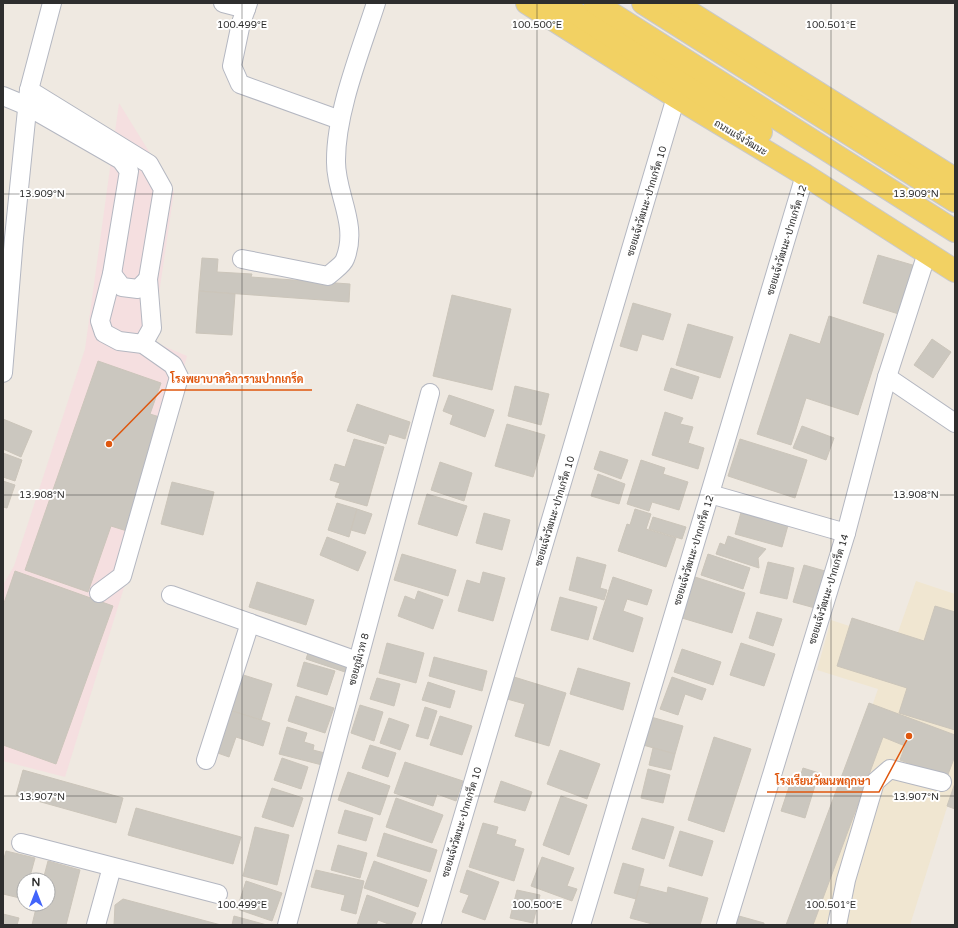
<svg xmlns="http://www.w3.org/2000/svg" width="958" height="928" viewBox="0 0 958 928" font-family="'Varela Round',Sarabun,sans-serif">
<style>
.education{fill:#f0e6d1}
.medical{fill:#f5dfe0}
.building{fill:#cbc7bf;stroke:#cbc5ba}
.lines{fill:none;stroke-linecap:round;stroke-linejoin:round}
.minor-casing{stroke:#b4b7c1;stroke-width:20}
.major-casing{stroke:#c9c9c9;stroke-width:24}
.minor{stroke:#fff;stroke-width:18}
.major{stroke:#f2d163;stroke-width:22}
.ticks{fill:none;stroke:#2e2e2e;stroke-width:1;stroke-opacity:0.45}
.labels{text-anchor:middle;stroke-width:4;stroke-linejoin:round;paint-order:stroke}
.street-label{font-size:10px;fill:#2e2e2e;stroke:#fff}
.ticks-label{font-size:10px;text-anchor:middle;fill:#2e2e2e;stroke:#fff;stroke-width:4;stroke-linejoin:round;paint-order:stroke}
.leader{fill:none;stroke:#df570e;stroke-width:1.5}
.callout-dot{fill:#df570e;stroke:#fff;stroke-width:1.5}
.callout-label{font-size:11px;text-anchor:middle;font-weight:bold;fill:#df570e;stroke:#fff;stroke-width:4;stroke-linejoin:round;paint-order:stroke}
</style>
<rect width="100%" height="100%" fill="#efe9e1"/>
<polygon class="education" points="916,581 955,594 955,782 910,925 796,925 878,689 817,670 831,620 895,641"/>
<polygon class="medical" points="119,103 174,192 152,341 187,356 141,533 65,777 3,761 3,585 14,566 85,349"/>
<g class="building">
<polygon points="878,255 916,266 902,315 863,303"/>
<polygon points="202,258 218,259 217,272 252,274 251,277 350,284 349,302 199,291"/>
<polygon points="199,291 235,294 232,335 196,333"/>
<polygon points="452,295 511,309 492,390 433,376"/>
<polygon points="633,303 671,314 663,340 642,334 637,351 620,346"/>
<polygon points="829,316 884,334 858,415 806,398 791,445 757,434 790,334 820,344"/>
<polygon points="688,324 733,337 720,378 676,365"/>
<polygon points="932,339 951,352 933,378 914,365"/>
<polygon points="98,361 161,383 150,414 166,419 127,531 111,526 88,592 25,570"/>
<polygon points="671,368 699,377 692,399 664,390"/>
<polygon points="515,386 549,394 541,425 508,416"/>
<polygon points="449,395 494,410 485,437 450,424 453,415 443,411"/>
<polygon points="357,404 410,422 405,439 389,434 386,444 347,431"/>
<polygon points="665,412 683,418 680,424 693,427 688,443 704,448 698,469 652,455"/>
<polygon points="3,419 32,431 21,457 3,449"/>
<polygon points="507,424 545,435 533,477 495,466"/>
<polygon points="802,426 834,438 826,460 793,448"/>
<polygon points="354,439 384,447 367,506 335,497 340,483 330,480 335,464 345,467"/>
<polygon points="740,439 807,460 795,498 728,476"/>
<polygon points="600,451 628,460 621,479 594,469"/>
<polygon points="3,453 22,460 15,481 3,477"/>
<polygon points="641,460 665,468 663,474 688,482 679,510 652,502 649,511 627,504"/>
<polygon points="440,462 472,473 464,501 431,490"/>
<polygon points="598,474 625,484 619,504 591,496"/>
<polygon points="3,481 15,485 7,508 3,507"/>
<polygon points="172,482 214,492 203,535 161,524"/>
<polygon points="427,494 467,506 457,536 418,524"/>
<polygon points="337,503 357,509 349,537 328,530"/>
<polygon points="357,509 372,514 365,534 351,530"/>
<polygon points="635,509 651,514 646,529 676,538 666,567 618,551 627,524 630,525"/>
<polygon points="742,509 790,518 782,547 735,534"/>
<polygon points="484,513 510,520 502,550 476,543"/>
<polygon points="653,517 686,527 682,539 649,529"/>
<polygon points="728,536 766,549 758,558 759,568 716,554 720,543 725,545"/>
<polygon points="327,537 366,552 358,571 320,555"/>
<polygon points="402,554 456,570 448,596 394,580"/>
<polygon points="708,554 750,568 743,589 701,575"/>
<polygon points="577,557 606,565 600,588 607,590 604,600 569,590"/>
<polygon points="768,562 794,568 787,599 760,593"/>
<polygon points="804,565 825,571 815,608 793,602"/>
<polygon points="15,571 113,606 56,764 3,745 3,606"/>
<polygon points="483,572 505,578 493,621 458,611 467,580 480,584"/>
<polygon points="613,577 652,590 647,605 627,599 623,611 643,618 633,652 593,639"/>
<polygon points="695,577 745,593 732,633 682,618"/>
<polygon points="257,582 314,600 306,625 249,607"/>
<polygon points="418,591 443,600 433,629 398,616 405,596 415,600"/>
<polygon points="560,597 597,607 588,640 551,630"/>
<polygon points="935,606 955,612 955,730 899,713 907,688 837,666 852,618 924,641"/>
<polygon points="757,612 782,619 773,646 749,638"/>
<polygon points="387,643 424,653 416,683 379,673"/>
<polygon points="741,643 775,654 764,686 730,675"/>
<polygon points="310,647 352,662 348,673 306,659"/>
<polygon points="682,649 721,662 713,685 674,672"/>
<polygon points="434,657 487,671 482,691 429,676"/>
<polygon points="304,662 335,671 327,695 297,686"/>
<polygon points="578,668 630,683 623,710 570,694"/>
<polygon points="237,673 272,684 261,720 226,709"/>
<polygon points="514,677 566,693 549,746 515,736 525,704 507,699"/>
<polygon points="672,677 706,689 702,700 685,694 678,715 660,709"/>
<polygon points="377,678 400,684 394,706 370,699"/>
<polygon points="428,682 455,691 450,708 422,700"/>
<polygon points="296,696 334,708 325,733 288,721"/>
<polygon points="869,703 955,735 955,756 947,777 900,760 905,746 883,737 813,925 786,925"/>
<polygon points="360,705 383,712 374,741 351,733"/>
<polygon points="425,707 437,711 428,739 416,736"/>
<polygon points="226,709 270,723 263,746 236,737 229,757 212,751"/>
<polygon points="440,716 472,726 462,755 430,745"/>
<polygon points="651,717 683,726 675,754 643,745"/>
<polygon points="389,718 409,725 400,750 380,743"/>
<polygon points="287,727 307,733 304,742 314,745 313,750 325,753 322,765 279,754"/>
<polygon points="714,737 751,749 724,832 688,820"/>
<polygon points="370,745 396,753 388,777 362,768"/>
<polygon points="653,748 675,754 671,770 649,765"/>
<polygon points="560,750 600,764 587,799 547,784"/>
<polygon points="282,758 308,767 301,789 274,780"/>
<polygon points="405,762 463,781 456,801 437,794 433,806 394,793"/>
<polygon points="803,768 819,773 813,792 797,786"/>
<polygon points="648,769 670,775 663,803 641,798"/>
<polygon points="23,770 123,798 116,823 16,795"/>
<polygon points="348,772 390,786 380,815 338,800"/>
<polygon points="501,781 532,792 525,811 494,802"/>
<polygon points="955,783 955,809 947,806"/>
<polygon points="790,784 813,792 805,818 781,811"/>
<polygon points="272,788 303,798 293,827 262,817"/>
<polygon points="561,796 587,805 569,855 543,845"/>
<polygon points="396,798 443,815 432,843 386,827"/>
<polygon points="136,808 241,837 233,864 128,835"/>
<polygon points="345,810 373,818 366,841 338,833"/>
<polygon points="642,818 674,827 664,859 632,849"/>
<polygon points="483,823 498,827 496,834 516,840 514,846 524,849 514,881 469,867"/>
<polygon points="255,827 289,835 277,885 243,876"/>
<polygon points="680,831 713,841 702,876 669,866"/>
<polygon points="384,833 437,850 430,872 377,856"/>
<polygon points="338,845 367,853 360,878 331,870"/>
<polygon points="6,851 35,858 29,880 24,880 24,899 3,894 3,862"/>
<polygon points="542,857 574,868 567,886 577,889 572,901 531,886"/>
<polygon points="48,861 80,870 66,925 32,925 37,904 48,904 48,880 43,880"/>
<polygon points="374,861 427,880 418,907 364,888"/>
<polygon points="623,863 644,869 636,899 614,893"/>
<polygon points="316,870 364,881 356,914 341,910 345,895 311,887"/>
<polygon points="467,870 499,882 485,920 462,912 469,895 460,892"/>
<polygon points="246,881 282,893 272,921 237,909"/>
<polygon points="640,886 667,893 668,887 708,898 700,925 656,925 630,918"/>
<polygon points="517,890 540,895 533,923 510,918"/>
<polygon points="367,895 416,913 411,925 391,925 378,920 376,925 357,925"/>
<polygon points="123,899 221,925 114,925 115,905"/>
<polygon points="3,914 19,918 17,925 3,925"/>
<polygon points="234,916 267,925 232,925"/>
<polygon points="739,916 764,923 764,925 736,925"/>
</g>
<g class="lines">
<g class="minor-casing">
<g id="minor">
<polyline points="223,3 246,9"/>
<polyline points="248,3 241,23 232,66 240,84 340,120"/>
<polyline points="29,90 149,164 163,189 148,279 152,328 143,344"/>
<polyline points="3,96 27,106 121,160 129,171 112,274 100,321 104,333 119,341 143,344 173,365 179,377 122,576 99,593"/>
<path d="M242 259 328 276C333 271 343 265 345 259 359 224 335 193 336 160 336 111 361 50 376 3"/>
<polyline points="112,274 122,287 138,289 148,279"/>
<polyline points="3,373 14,238 29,90 52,3"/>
<polyline points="887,377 955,423"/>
<polyline points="710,494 846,533"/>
<polyline points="171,595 357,661"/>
<polyline points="206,760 250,623"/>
<polyline points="21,843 218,894"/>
<polyline points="96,925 112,867"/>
<polyline points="287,925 430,393"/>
<polyline points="431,925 676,97"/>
<polyline points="581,925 805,175"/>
<polyline points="726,925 846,533 887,377 927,253"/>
<polyline points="837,925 846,880 875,782 890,769 942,782"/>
</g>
</g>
<g class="major-casing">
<g id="major">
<polyline points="527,3 676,97 805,175 955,271"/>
<polyline points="560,3 761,132"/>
<polyline points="595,3 955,231"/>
<polyline points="643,3 955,201"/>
<polyline points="675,3 955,179"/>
</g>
</g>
<use href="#minor" class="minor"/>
<use href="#major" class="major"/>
</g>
<path class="ticks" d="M242 3V925M537 3V925M831 3V925M3 194H955M3 495H955M3 796H955"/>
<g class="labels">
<g class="street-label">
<text transform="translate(741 137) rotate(31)" y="4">ถนนแจ้งวัฒนะ</text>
<text transform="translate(646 201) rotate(-73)" y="4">ซอยแจ้งวัฒนะ-ปากเกร็ด 10</text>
<text transform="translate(786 240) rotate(-73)" y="4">ซอยแจ้งวัฒนะ-ปากเกร็ด 12</text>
<text transform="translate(554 511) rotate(-73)" y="4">ซอยแจ้งวัฒนะ-ปากเกร็ด 10</text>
<text transform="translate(693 550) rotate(-73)" y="4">ซอยแจ้งวัฒนะ-ปากเกร็ด 12</text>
<text transform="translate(828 589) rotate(-73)" y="4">ซอยแจ้งวัฒนะ-ปากเกร็ด 14</text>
<text transform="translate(358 659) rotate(-75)" y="4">ซอยภูมิเวท 8</text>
<text transform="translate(461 822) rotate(-73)" y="4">ซอยแจ้งวัฒนะ-ปากเกร็ด 10</text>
</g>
</g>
<g class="ticks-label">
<text x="242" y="28">100.499°E</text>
<text x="537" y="28">100.500°E</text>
<text x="831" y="28">100.501°E</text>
<text x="42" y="197">13.909°N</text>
<text x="916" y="197">13.909°N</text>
<text x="42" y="498">13.908°N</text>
<text x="916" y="498">13.908°N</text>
<text x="42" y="800">13.907°N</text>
<text x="916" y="800">13.907°N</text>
<text x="242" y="908">100.499°E</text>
<text x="537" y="908">100.500°E</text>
<text x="831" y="908">100.501°E</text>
</g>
<path class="leader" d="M109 444L162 390H312M909 736L879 792H767"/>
<g class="callout-dot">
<circle cx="109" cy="444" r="4"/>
<circle cx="909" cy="736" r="4"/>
</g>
<g class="callout-label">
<text x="237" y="383">โรงพยาบาลวิภารามปากเกร็ด</text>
<text x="823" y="785">โรงเรียนวัฒนพฤกษา</text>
</g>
<rect width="958" height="928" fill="none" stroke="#2e2e2e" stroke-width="8"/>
<g transform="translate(36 892)"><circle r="19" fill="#ffffff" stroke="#ababab"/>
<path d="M0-3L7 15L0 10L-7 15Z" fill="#4264fb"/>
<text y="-6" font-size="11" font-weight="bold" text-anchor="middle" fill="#2e2e2e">N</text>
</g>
</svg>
